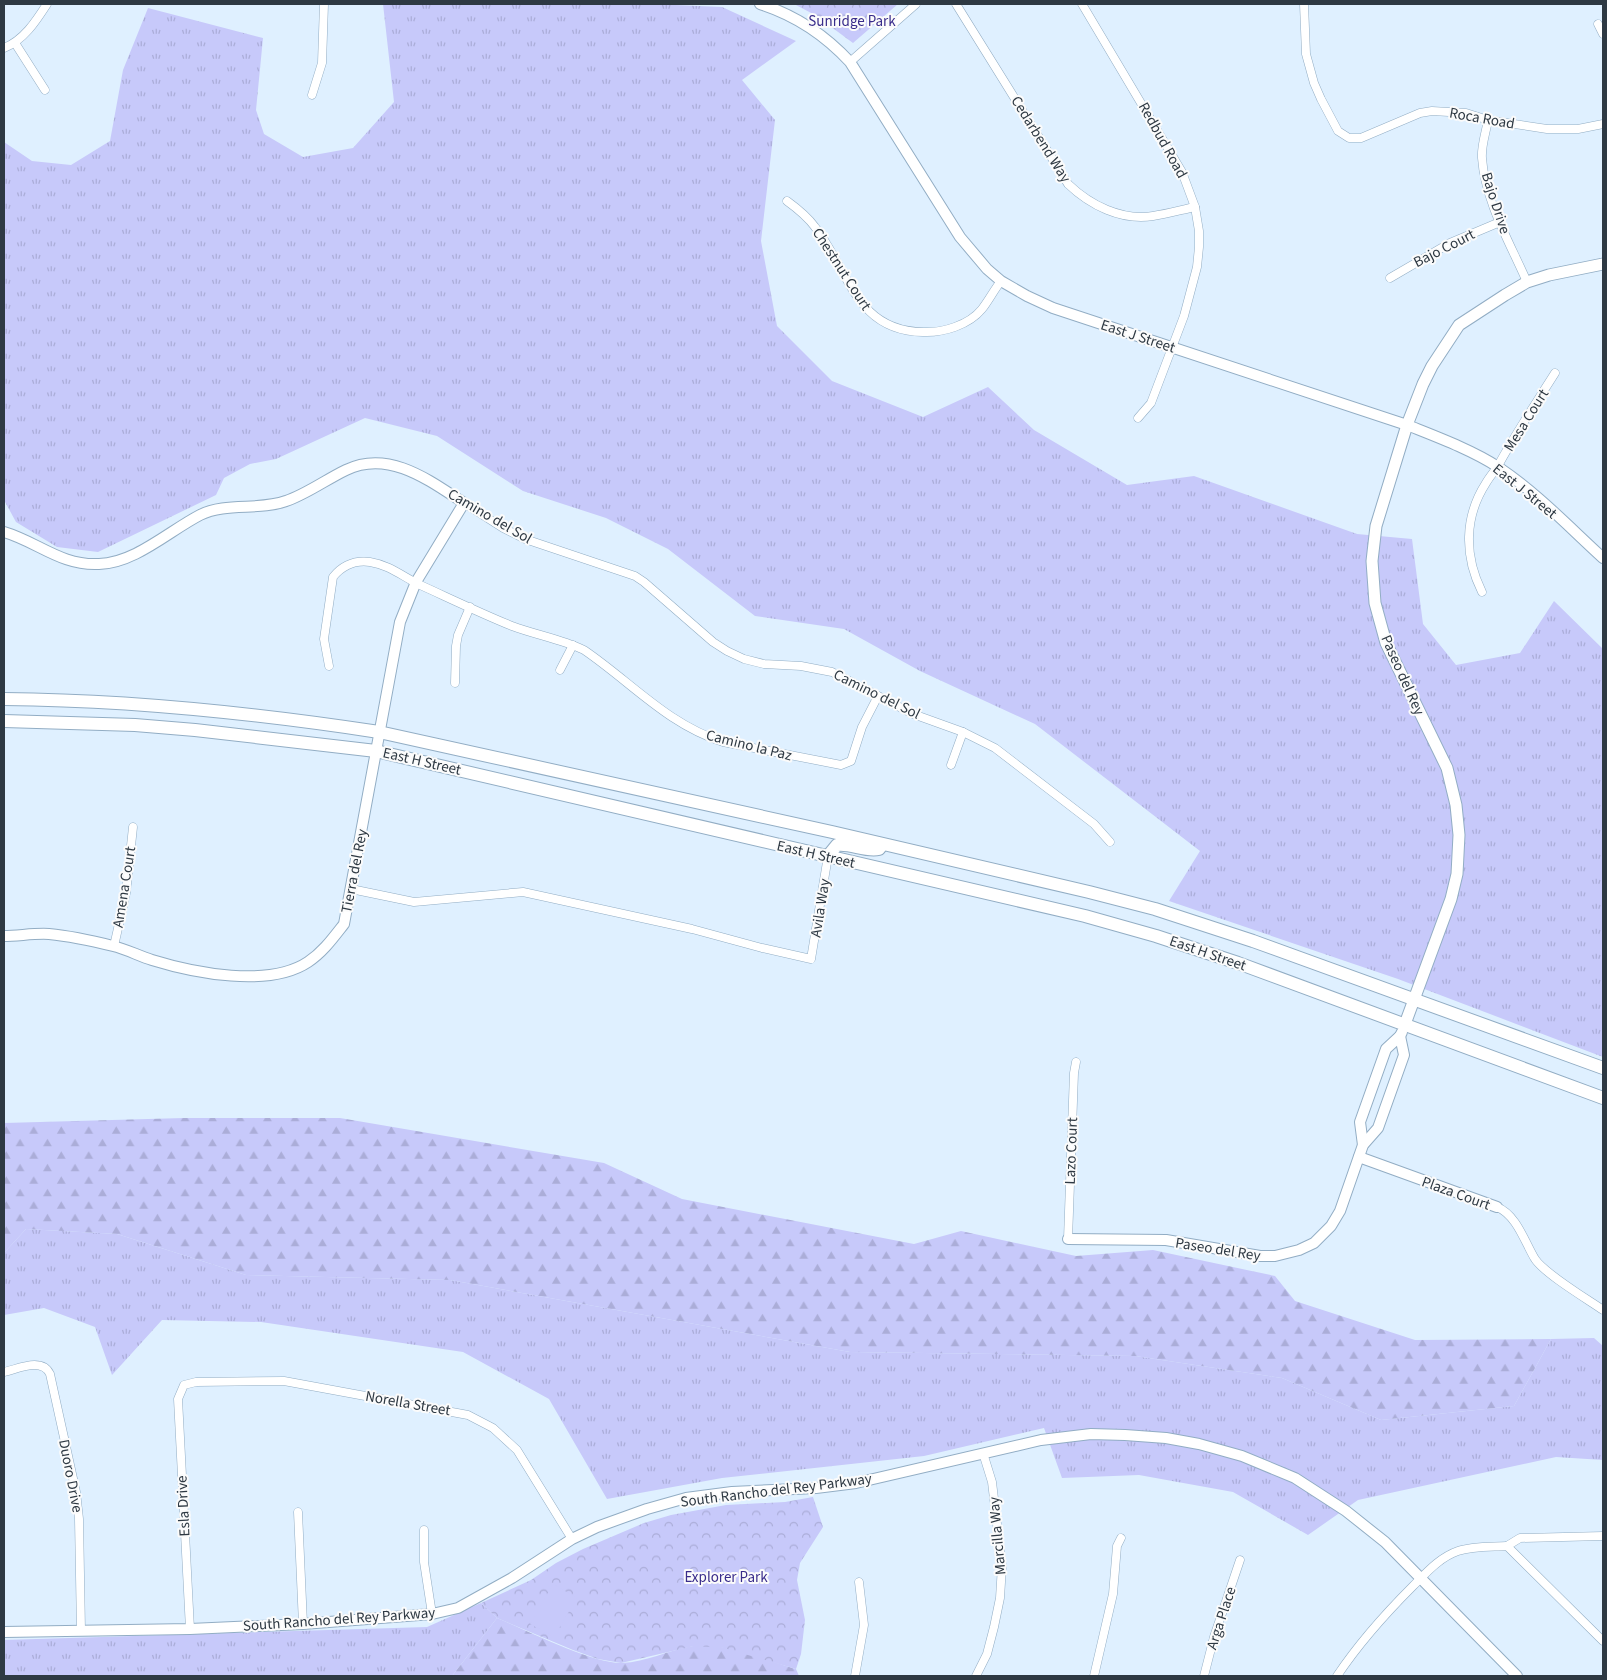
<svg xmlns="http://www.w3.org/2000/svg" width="1607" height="1680" viewBox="0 0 1607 1680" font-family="'Source Sans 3',sans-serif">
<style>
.grass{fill:url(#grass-tufts)}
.forest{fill:url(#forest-firs)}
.park{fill:url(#park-crowns)}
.pitch{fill:#c7c9fa}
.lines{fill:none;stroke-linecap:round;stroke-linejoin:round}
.minor-casing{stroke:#92adc4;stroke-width:9}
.tertiary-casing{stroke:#92adc4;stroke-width:12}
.secondary-casing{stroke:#92adc4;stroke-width:13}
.primary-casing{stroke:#92adc4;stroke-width:14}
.minor{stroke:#fff;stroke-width:8}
.tertiary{stroke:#fff;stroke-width:10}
.secondary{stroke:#fff;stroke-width:11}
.primary{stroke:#fff;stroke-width:12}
.labels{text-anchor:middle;stroke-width:4;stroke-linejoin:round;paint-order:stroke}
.park-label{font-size:15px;fill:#392c8b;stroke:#fbfbfb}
.street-label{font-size:15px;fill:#2e3943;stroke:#fbfbfb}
</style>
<defs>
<pattern id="grass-tufts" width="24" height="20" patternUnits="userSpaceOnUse" patternTransform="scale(1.25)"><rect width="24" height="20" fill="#c7c9fa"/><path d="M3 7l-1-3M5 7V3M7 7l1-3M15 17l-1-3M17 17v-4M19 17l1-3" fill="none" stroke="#abadd8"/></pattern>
<pattern id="forest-firs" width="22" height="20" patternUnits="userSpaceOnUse" patternTransform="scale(1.25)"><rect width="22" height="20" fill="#c7c9fa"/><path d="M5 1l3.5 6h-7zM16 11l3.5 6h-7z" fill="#abadd8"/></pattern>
<pattern id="park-crowns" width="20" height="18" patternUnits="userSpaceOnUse" patternTransform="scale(1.25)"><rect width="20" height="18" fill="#c7c9fa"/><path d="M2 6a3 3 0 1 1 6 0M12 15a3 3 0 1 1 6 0" fill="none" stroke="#abadd8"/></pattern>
</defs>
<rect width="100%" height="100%" fill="#dff0ff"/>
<g class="grass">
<polygon points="383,4 652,4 722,7 796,41 742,80 775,120 761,241 777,326 832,381 923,417 988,387 1034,430 1127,485 1194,476 1357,534 1412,539 1423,624 1456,665 1520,653 1554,601 1603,649 1603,1057 1398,979 1169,901 1200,851 1035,724 920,671 844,629 755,616 668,549 606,518 523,491 437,436 365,418 276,459 250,464 224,478 216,495 98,552 57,547 16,522 4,500 4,142 32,161 71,165 110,141 123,70 148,8 263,38 256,110 264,134 303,157 353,148 394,102"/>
<polygon points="26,1229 117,1234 246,1275 450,1280 850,1352 1135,1356 1282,1378 1381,1420 1514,1406 1551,1339 1594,1338 1603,1346 1603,1460 1556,1457 1358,1500 1308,1535 1233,1492 1139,1475 1062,1478 1044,1428 924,1456 722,1478 607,1499 549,1399 463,1352 261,1322 162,1320 112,1375 95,1327 44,1308 4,1315 4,1253"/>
<polygon points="481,1603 497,1618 452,1676 4,1676 4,1640 427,1627"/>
</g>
<g class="forest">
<polygon points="184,1118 340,1118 604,1163 682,1199 914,1244 961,1231 1076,1256 1153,1250 1275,1276 1295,1301 1415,1340 1551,1339 1514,1406 1381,1420 1282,1378 1135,1356 850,1352 450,1280 246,1275 117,1234 26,1229 4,1253 4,1123"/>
<path d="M497 1618C526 1630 593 1664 622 1663 646 1662 669 1650 693 1646 721 1641 769 1661 796 1669L799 1676H452Z"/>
</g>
<g class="park">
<polygon points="794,4 898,4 853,43 815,15"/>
<polygon points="813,1497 823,1527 800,1563 797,1580 805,1620 801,1654 796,1669 724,1648 694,1646 621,1663 598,1659 573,1650 497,1618 481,1603 531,1580 556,1563 583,1549 644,1523 671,1515 726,1505 785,1502"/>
</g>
<polygon class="pitch" points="553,1584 577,1598 554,1637 530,1624"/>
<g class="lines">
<g class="minor-casing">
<g id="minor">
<path d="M956 4 1068 184C1090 205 1121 221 1153 216 1167 214 1181 210 1195 207"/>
<polyline points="1082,4 1182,172 1195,207 1199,231 1199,247 1197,267 1184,316 1151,403 1138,418"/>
<polyline points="1304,4 1306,54 1314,83 1321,99 1338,131 1349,138 1361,138 1420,113 1432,111 1466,113 1488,120 1547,129 1578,129 1603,124"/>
<polyline points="1598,24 1603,34"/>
<polyline points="15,43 45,90"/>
<path d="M4 48C24 40 36 21 47 4"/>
<polyline points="850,62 916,4"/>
<polyline points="312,95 322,63 324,4"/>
<path d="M1488 120C1486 132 1481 146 1482 158 1485 201 1510 243 1527 282"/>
<path d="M787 201C798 209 807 216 815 227 849 270 855 331 923 332 943 333 969 325 982 309 989 300 994 290 1001 281"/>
<polyline points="1390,278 1450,243 1500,222"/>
<polyline points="464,503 503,528 525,539 635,576 644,582 713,642 727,651 744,659 764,664 801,666 832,672 913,714 963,732 995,748 1094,824 1110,842"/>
<path d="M1482 592C1464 556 1464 517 1486 483 1490 476 1495 471 1499 464 1516 433 1536 403 1555 373"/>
<path d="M329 666 324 639 333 577C342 566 355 560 370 562 389 565 402 576 418 584 449 598 480 613 512 626 536 635 561 639 584 650 631 682 667 724 723 742L841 765 851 761 862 727 878 696"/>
<polyline points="560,670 573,645"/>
<polyline points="455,683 456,646 458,635 470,607"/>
<polyline points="951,765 963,732"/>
<polyline points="351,889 414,902 523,892 692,929 762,948 811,959 828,856"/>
<polyline points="114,946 126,893 133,827"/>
<path d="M1497 1207C1517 1215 1525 1243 1535 1259 1545 1274 1587 1299 1603 1310"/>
<polyline points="1068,1239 1074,1073 1076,1062"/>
<path d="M4 1372C18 1369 42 1357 50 1374L76 1492 79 1519 81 1631"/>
<polyline points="298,1512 303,1624"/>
<polyline points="424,1530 424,1562 432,1614"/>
<polyline points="1603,1536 1520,1538 1507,1546 1603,1641"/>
<polyline points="190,1629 178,1399 184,1385 196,1382 284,1381 468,1415 493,1428 517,1450 572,1539"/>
<polyline points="855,1676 864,1625 859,1582"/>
<polyline points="976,1676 987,1654 994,1627 1000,1598 1002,1566 992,1482 983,1453"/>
<polyline points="1094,1676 1113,1594 1117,1546 1121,1538"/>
<polyline points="1204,1676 1214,1637 1240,1560"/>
<path d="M1337 1676C1359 1643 1385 1614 1413 1586 1426 1573 1440 1557 1458 1551 1473 1546 1491 1547 1507 1546"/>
</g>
</g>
<g class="tertiary-casing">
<g id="tertiary">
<path d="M760 4C795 15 825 35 850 62L960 237 987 269 1001 281 1027 296 1053 308 1407 425C1437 437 1472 450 1498 467 1537 493 1569 527 1603 558"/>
<path d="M4 532C38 542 61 566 99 564 135 563 169 531 200 515 226 502 259 511 286 501 305 495 327 479 346 470 389 449 430 481 464 503L416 582 400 622 344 924C333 938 323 952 308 962 269 988 194 973 152 960 139 956 126 949 113 946 93 941 70 936 49 934 35 933 18 936 4 936"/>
<polyline points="1363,1145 1360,1122 1386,1049 1400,1036 1402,1032"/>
<polyline points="1359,1157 1497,1207"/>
<polyline points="1068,1239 1166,1240 1260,1256 1275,1256 1299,1250 1314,1243 1331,1226 1340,1211 1363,1145 1378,1128 1404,1055 1400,1036"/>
<polyline points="4,1632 190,1629 303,1624 432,1614 458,1608 512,1578 572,1539 597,1527 647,1509 686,1498 732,1492 816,1488 856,1483 1041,1440 1091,1434 1125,1435 1166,1438 1199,1444 1242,1456 1295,1478 1346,1511 1385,1542 1517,1676"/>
</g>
</g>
<g class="secondary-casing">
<polyline id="secondary" points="1405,1024 1451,899 1457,874 1459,835 1456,805 1447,768 1386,643 1375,603 1372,561 1376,526 1407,425 1423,384 1432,366 1459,325 1505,295 1527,282 1549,275 1603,264"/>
</g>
<g class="primary-casing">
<g id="primary">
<path d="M4 699C129 700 254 713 379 732L832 832 1089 892 1155 909 1253 941 1603 1068"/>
<polyline points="4,721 135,725 195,730 376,751 1085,916 1156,936 1238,963 1603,1098"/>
<path d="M828 856 837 845C851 843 865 852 879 849L882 845"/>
</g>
</g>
<use href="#minor" class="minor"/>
<use href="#tertiary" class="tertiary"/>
<use href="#secondary" class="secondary"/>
<use href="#primary" class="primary"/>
</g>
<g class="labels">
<g class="park-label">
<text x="852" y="26">Sunridge Park</text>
<text x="726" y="1582">Explorer Park</text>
</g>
<g class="street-label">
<text transform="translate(1482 118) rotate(10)" y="5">Roca Road</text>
<text transform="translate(1041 139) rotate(58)" y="5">Cedarbend Way</text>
<text transform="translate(1163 140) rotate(61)" y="5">Redbud Road</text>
<text transform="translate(1496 203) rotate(72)" y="5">Bajo Drive</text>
<text transform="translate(1444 248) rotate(-27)" y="5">Bajo Court</text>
<text transform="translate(842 269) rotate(57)" y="5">Chestnut Court</text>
<text transform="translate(1138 336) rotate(18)" y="5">East J Street</text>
<text transform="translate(1526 420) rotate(-58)" y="5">Mesa Court</text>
<text transform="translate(1525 491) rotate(39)" y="5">East J Street</text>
<text transform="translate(490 516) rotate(30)" y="5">Camino del Sol</text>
<text transform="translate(1403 675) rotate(66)" y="5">Paseo del Rey</text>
<text transform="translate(877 694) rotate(26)" y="5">Camino del Sol</text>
<text transform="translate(749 745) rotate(14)" y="5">Camino la Paz</text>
<text transform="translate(422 761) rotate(13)" y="5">East H Street</text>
<text transform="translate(816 854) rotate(13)" y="5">East H Street</text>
<text transform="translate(354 871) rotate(-79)" y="5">Tierra del Rey</text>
<text transform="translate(124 887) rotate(-81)" y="5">Amena Court</text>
<text transform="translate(820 908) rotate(-81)" y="5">Avila Way</text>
<text transform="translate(1208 953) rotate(19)" y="5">East H Street</text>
<text transform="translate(1071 1151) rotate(-88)" y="5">Lazo Court</text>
<text transform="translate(1456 1193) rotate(20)" y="5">Plaza Court</text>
<text transform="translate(1218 1249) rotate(9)" y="5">Paseo del Rey</text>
<text transform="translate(408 1403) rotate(10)" y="5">Norella Street</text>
<text transform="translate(71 1476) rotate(79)" y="5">Duoro Drive</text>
<text transform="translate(776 1490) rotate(-7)" y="5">South Rancho del Rey Parkway</text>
<text transform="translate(183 1506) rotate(-93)" y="5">Esla Drive</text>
<text transform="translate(997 1536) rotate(-95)" y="5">Marcilla Way</text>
<text transform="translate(1221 1618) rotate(-72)" y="5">Arga Place</text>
<text transform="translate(339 1619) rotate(-4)" y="5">South Rancho del Rey Parkway</text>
</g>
</g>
<rect width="1607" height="1680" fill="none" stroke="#2e3943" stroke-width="10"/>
</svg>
